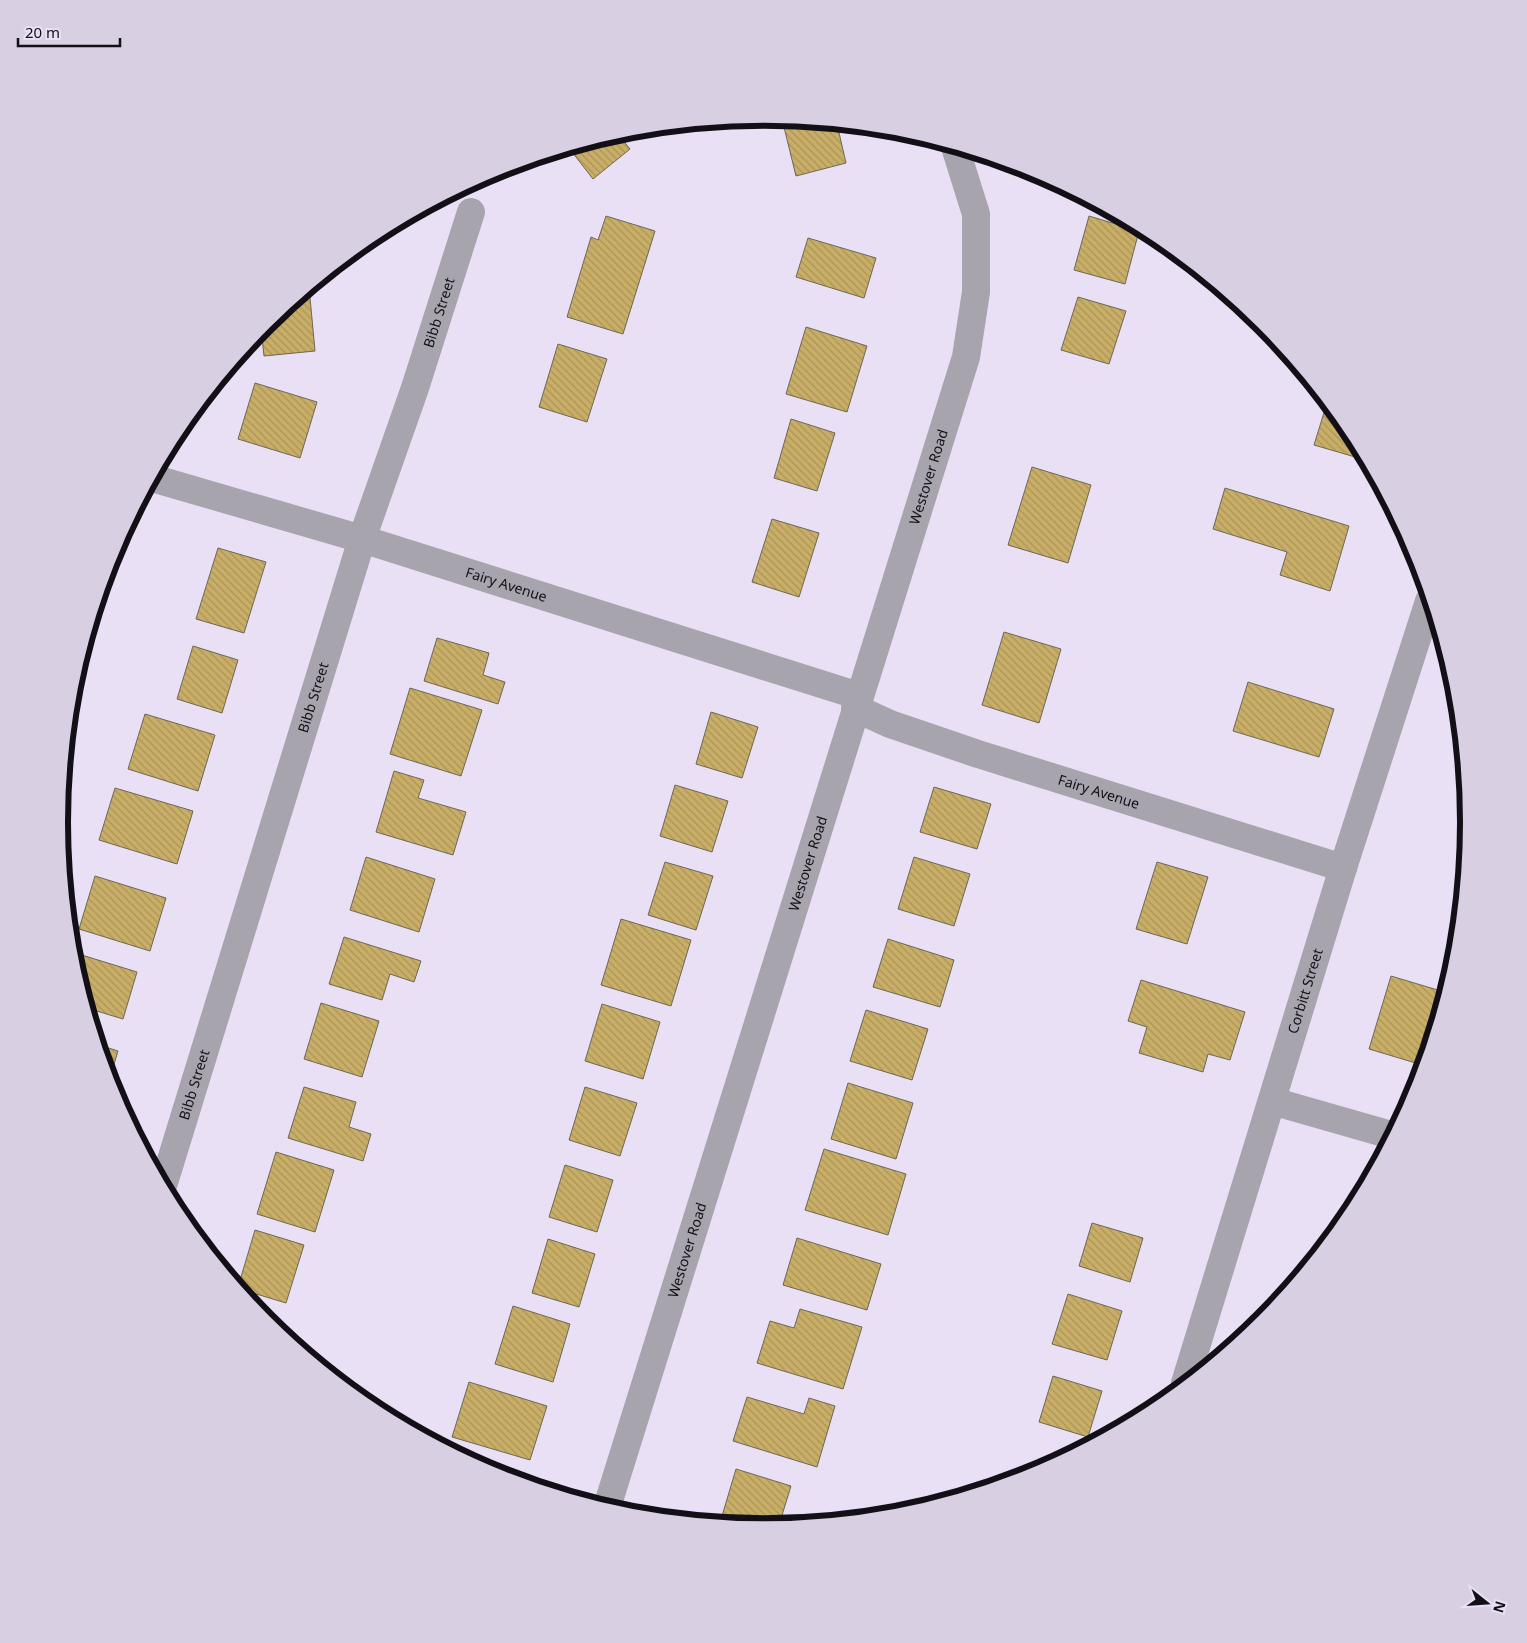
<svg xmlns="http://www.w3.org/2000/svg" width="1527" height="1643" viewBox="0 0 1527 1643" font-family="'Noto Sans',sans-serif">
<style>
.building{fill:url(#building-back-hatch);stroke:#6e6755}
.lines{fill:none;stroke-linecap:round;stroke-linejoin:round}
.street{stroke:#a8a4ad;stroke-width:28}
.labels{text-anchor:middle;stroke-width:4;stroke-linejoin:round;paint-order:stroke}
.street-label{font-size:14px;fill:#120f16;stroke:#e9e0f5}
.rim{fill:none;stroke:#120f16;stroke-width:6}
</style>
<defs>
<pattern id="building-back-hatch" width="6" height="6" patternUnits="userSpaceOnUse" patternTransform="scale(1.25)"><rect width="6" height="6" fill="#c8ae67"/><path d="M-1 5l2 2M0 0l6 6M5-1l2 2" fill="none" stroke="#ab9459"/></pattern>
</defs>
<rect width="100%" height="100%" fill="#e9e0f5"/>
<g class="building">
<polygon points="782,119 837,124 846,163 796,176"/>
<polygon points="617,133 630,149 593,179 569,148"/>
<polygon points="606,216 655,231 623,334 567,317 591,237 598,240"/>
<polygon points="1089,216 1139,231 1125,284 1074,270"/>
<polygon points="808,238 876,258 864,298 796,277"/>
<polygon points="309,287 315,351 264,356 261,328"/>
<polygon points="1078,297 1126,311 1109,364 1061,350"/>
<polygon points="806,327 867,346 847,412 786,394"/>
<polygon points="558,344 607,359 587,422 539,407"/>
<polygon points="255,383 317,402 300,458 238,439"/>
<polygon points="1327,403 1350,430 1363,456 1362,459 1314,445"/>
<polygon points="791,419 835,433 817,491 774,478"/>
<polygon points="1032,467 1091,485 1068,563 1008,545"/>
<polygon points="1225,488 1349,526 1330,591 1280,575 1287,552 1213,529"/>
<polygon points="772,519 819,533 799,597 752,582"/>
<polygon points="218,548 266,562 244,633 196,619"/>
<polygon points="1004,632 1061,649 1039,723 982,705"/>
<polygon points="437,638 489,653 483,675 505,682 498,704 424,681"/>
<polygon points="193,646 238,660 222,713 177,699"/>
<polygon points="1248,682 1334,709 1319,757 1233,731"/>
<polygon points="410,688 482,710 461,776 390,754"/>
<polygon points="711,712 758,727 742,778 696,764"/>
<polygon points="145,714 215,735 198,791 128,769"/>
<polygon points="394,771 424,780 418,798 466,812 453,855 376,832"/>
<polygon points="675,785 728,801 712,852 660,836"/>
<polygon points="934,787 991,804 977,849 920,832"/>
<polygon points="115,788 193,811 177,864 99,840"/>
<polygon points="366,857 435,879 419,932 350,910"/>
<polygon points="914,857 970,874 954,926 898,909"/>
<polygon points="665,862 713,876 696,930 648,915"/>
<polygon points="1157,862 1208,877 1187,944 1136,929"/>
<polygon points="95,876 166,898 150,951 79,929"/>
<polygon points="621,919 691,940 671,1006 601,985"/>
<polygon points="344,937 421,961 414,982 390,974 382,1000 329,984"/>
<polygon points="888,939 954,960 940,1007 873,987"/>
<polygon points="72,952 137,972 123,1019 87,1008"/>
<polygon points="1391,976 1441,991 1419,1064 1369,1049"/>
<polygon points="1141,980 1245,1012 1230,1060 1208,1054 1203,1072 1139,1053 1147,1027 1128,1021"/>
<polygon points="321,1003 379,1021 362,1077 304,1059"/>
<polygon points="602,1004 660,1022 643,1079 585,1061"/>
<polygon points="866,1010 928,1029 912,1080 850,1061"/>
<polygon points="99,1045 118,1051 109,1081"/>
<polygon points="848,1083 913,1103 896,1159 831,1139"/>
<polygon points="304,1087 356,1102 349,1127 371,1134 363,1161 288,1138"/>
<polygon points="585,1087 637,1103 620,1156 569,1140"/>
<polygon points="824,1149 906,1174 888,1235 805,1210"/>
<polygon points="276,1152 334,1170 315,1232 257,1214"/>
<polygon points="565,1165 613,1180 597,1232 549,1217"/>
<polygon points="1092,1223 1143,1238 1130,1282 1079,1266"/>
<polygon points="255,1230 304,1245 286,1303 240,1289 238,1287"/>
<polygon points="797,1238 881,1264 867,1310 783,1285"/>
<polygon points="548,1239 595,1254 579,1307 532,1293"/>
<polygon points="1068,1294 1122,1311 1107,1360 1052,1344"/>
<polygon points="513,1306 570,1324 553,1382 495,1364"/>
<polygon points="800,1309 862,1327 843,1389 757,1363 770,1321 794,1328"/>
<polygon points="262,1316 284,1323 281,1333 265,1320"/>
<polygon points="1053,1376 1102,1391 1088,1437 1039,1422"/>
<polygon points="469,1382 547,1406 530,1460 452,1437"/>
<polygon points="747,1397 804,1414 809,1398 835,1406 817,1467 733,1441"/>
<polygon points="458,1453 506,1468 504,1476 494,1472"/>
<polygon points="736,1469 791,1486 779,1525 763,1526 749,1525 722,1516"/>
</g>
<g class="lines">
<g class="street">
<path id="s1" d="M152 478 362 539 859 696"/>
<path id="s2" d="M855 708 890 724 978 754 1343 868"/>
<polyline points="1272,1101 1391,1135"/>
<path id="s3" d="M163 1186 362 539 415 388 471 212"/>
<path id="s4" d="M1185 1383 1343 868 1429 601"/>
<path id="s5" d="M607 1507 966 357 976 292V214L955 147"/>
</g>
</g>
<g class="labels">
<g class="street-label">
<text dy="5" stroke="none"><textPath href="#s3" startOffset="916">Bibb Street</textPath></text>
<text dy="5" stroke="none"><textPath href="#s5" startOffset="1079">Westover Road</textPath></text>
<text dy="5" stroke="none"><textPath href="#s1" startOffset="370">Fairy Avenue</textPath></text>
<text dy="5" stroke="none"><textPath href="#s3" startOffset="511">Bibb Street</textPath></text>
<text dy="5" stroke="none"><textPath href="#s2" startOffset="258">Fairy Avenue</textPath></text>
<text dy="5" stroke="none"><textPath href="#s5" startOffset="674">Westover Road</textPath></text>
<text dy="5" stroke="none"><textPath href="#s4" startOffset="410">Corbitt Street</textPath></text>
<text dy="5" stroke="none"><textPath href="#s3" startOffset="106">Bibb Street</textPath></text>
<text dy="5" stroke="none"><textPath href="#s5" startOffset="269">Westover Road</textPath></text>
</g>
</g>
<path d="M0 0H1527V1643H0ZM68 822a696 696 0 1 1 1392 0a696 696 0 1 1-1392 0Z" fill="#d8cfe3" fill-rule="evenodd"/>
<path class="rim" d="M68 822a696 696 0 1 1 1392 0a696 696 0 1 1-1392 0Z"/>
<g transform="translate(1487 1603) rotate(107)" stroke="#e9e0f5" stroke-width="4" paint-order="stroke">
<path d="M0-4L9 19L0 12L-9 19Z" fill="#120f16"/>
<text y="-8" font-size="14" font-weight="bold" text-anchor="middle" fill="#120f16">N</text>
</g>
<path d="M18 38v8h102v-8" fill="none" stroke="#120f16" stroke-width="2.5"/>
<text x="25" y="38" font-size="15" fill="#120f16" stroke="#e9e0f5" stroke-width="4" paint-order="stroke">20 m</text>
</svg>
